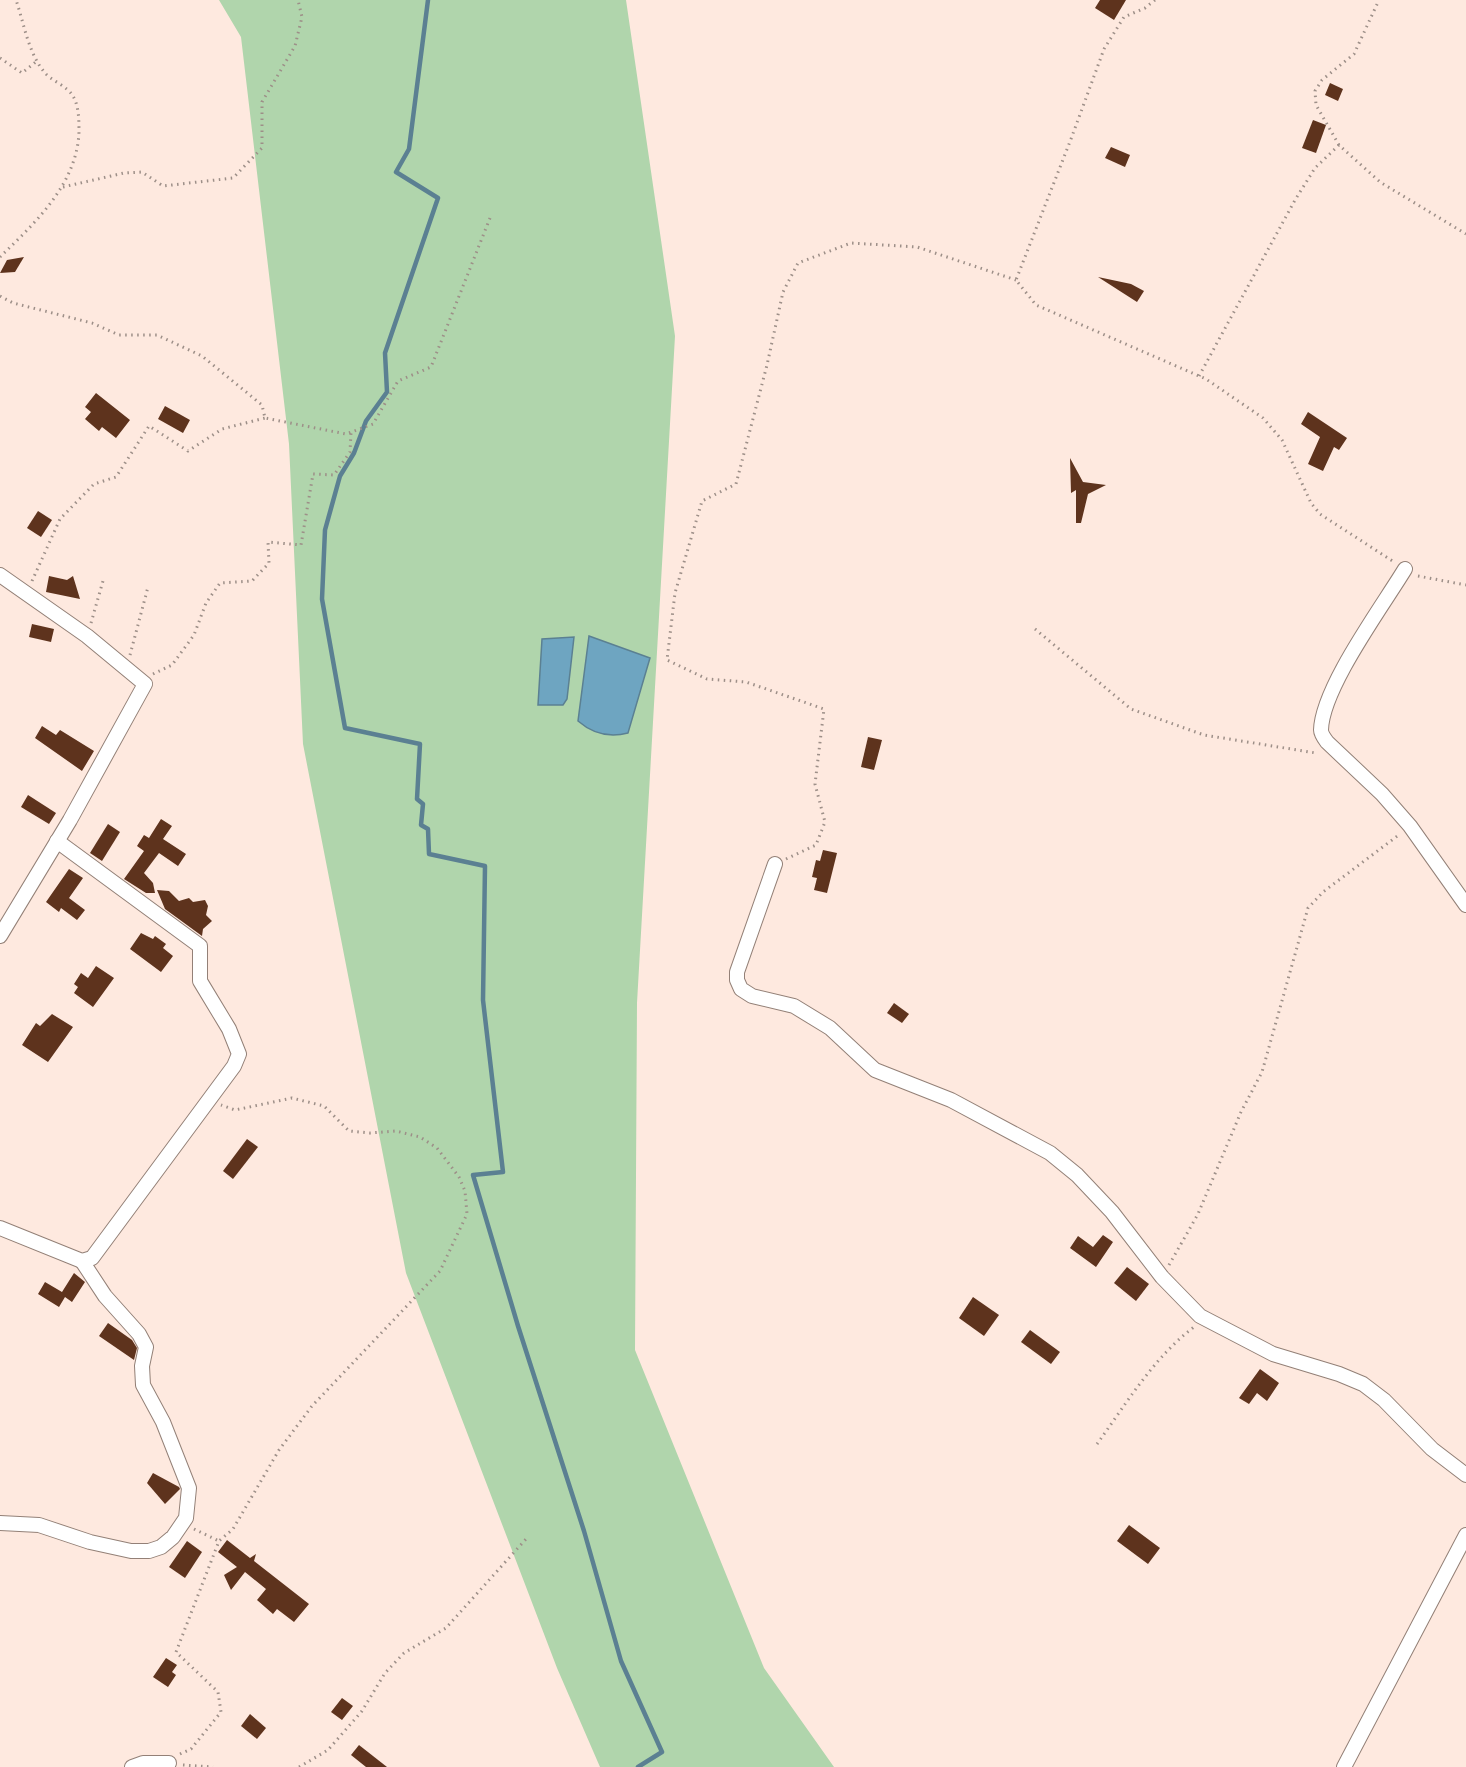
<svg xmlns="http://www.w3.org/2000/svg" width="1466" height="1767" viewBox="0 0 1466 1767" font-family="'Playfair Display',serif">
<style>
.green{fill:#b0d5ac}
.water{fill:#6ea5c1;stroke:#5b8092;stroke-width:1.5}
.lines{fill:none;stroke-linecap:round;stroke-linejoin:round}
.stream{stroke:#5b8092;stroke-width:4.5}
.building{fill:#5e331d}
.minor-casing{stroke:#938077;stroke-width:16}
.path{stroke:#9d8f88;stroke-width:3;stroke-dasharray:1.5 4.5;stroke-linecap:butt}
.minor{stroke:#fff;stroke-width:14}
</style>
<rect width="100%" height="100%" fill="#fee9df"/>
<polygon class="green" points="219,0 626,0 675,336 637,1003 635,1350 764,1668 834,1767 600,1767 557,1668 406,1273 303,744 289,444 241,37"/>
<g class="water">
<path d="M589 636 650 658 628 733C609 738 593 734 578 721Z"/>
<polygon points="574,637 567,699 563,705 538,705 542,639"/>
</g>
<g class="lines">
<polyline class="stream" points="428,0 409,149 396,172 438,198 385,353 387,392 366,421 354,453 340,476 325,530 322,599 345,728 420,744 417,799 423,804 421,825 428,829 429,854 485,866 483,1000 503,1172 473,1175 518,1326 584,1531 621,1661 662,1752 638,1767"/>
</g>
<g class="building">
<polygon points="1100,0 1126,0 1114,20 1095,8"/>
<polygon points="1330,83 1343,89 1338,101 1325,95"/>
<polygon points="1313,120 1326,125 1316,153 1302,148"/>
<polygon points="1111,147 1130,155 1125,167 1105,158"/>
<polygon points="24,257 15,272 0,273 7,260"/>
<polygon points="1098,277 1131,284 1144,291 1137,302"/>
<polygon points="96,393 130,420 116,438 102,427 99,431 85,419 91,412 85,407"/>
<polygon points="165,406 190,420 183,433 158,419"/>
<polygon points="1308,412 1347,438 1339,450 1334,447 1323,471 1308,464 1320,437 1301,424"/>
<polygon points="1070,458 1083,482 1106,485 1088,494 1081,523 1076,523 1076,490 1071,493"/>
<polygon points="38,511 52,520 41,537 27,528"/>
<polygon points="49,576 67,580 73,576 80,599 46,592"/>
<polygon points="32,624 54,629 51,642 29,637"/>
<polygon points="42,726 56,735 60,730 94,751 82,771 35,738"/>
<polygon points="868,737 882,740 874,770 861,767"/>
<polygon points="28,795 56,813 49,824 21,807"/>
<polygon points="161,819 172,826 163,839 186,854 178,866 159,853 144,873 153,883 155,893 146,893 124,879 144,851 137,846 144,835 149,838"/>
<polygon points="108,824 120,832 102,861 90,853"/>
<polygon points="823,850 837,853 827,893 814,890 817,878 812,877 816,860 820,861"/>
<polygon points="69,869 83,878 69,898 85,910 77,920 61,908 59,912 46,902"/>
<polygon points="157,890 169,891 179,901 189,898 193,902 205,900 208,906 206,915 212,921 203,929 202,936 165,909"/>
<polygon points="141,933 153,939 155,936 166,944 163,948 173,956 161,972 130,949"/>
<polygon points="96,966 114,978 93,1007 74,993 78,987 74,984 81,973 88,978"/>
<polygon points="894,1003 909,1014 902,1023 887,1013"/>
<polygon points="52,1014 73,1027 48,1062 22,1045 36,1023 40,1026"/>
<polygon points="247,1139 258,1147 233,1179 223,1171"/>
<polygon points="1103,1235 1113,1242 1096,1267 1070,1248 1078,1236 1093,1247"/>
<polygon points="1127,1267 1149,1284 1136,1301 1114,1283"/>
<polygon points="74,1273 85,1282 72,1302 65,1297 59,1307 38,1294 45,1282 62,1292"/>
<polygon points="973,1297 999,1315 984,1336 959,1318"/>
<polygon points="108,1323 132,1340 137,1348 134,1360 99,1336"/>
<polygon points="1030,1330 1060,1352 1051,1364 1021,1342"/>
<polygon points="1260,1369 1279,1383 1267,1401 1257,1393 1249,1404 1239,1398"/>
<polygon points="153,1473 179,1487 180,1489 165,1504 147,1483"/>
<polygon points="1129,1525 1160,1548 1148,1564 1117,1541"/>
<polygon points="227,1540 250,1558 256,1554 254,1561 309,1604 294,1622 277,1609 273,1614 257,1600 266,1589 245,1572 231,1590 224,1575 237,1567 218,1552"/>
<polygon points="187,1541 202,1552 185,1578 169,1567"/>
<polygon points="166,1658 177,1665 172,1672 176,1675 168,1687 153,1677"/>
<polygon points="342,1698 353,1706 342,1720 331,1712"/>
<polygon points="250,1714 266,1728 257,1739 241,1726"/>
<polygon points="359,1745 387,1767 366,1767 351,1755"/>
</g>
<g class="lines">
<g class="minor-casing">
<g id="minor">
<path d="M1405 569C1382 607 1322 688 1321 730 1321 734 1324 738 1327 742L1382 794 1410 826 1466 905"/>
<polyline points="0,575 87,636 145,684 70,820 0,936"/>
<polyline points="775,864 737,972 737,980 741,989 752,996 794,1006 830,1028 875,1070 951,1100 1050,1153 1077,1175 1112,1212 1162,1277 1200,1316 1273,1354 1339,1374 1363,1384 1384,1400 1432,1449 1466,1475"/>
<polyline points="0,1228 82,1261 92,1258 234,1066 239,1054 229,1029 200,981 200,946 57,841"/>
<polyline points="0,1523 39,1525 90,1542 131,1551 149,1551 161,1547 173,1537 186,1518 189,1488 163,1422 143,1385 142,1366 146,1347 139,1334 105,1296 82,1261"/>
<polyline points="132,1767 143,1763 169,1763"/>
<polyline points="1344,1767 1466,1535"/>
</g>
</g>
<g class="path">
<polyline points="1155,0 1145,8 1124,17 1104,49 1071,139 1016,280 1036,305 1206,379 1263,418 1282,440 1311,503 1320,514 1394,562"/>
<polyline points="0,58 22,73 37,61"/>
<polyline points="1339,145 1316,105 1315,91 1322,80 1354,54 1379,0"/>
<polyline points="63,187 124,173 142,172 163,186 233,178 262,148 262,102 295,46 302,17 298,0"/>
<path d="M0 257C35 223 77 184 79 132 79 121 79 106 73 96 67 86 52 81 45 73 28 53 24 23 16 0"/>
<polyline points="0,296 13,303 92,323 119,335 157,335 202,356 262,405 265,418 346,434 373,424 398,381 431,367 490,218"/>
<polyline points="1199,376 1295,200 1315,168 1339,145 1380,182 1466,234"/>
<polyline points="1418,576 1466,585"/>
<polyline points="32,581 60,519 94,484 116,477 149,426 188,451 222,429 265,418"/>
<polyline points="91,623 103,581"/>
<polyline points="1035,629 1131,709 1204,735 1316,753"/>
<polyline points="130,655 148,587"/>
<polyline points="153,674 172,665 194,635 206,603 220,583 252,581 269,563 268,542 301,545 313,474 334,475 350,452 351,432"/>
<polyline points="786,859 816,845 825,822 815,784 824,709 746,682 707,679 667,660 675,593 702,501 736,484 767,365 783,292 798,263 851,243 917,247 1016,280"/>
<polyline points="1169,1265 1198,1214 1241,1112 1262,1072 1308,908 1323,892 1400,834"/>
<path d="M1097 1444C1126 1404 1154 1357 1194 1327"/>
<polyline points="194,1529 219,1541"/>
<polyline points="180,1754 191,1749 221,1712 218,1692 176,1652 219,1541 233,1529 279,1450 312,1406 440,1271 467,1214 465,1191 459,1177 437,1148 420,1137 396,1131 370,1133 349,1131 324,1106 292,1098 235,1110 221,1105"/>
<polyline points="183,1765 213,1767"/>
<polyline points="299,1767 328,1750 362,1711 385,1673 404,1653 446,1628 526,1539"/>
</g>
<use href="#minor" class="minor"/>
</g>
</svg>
